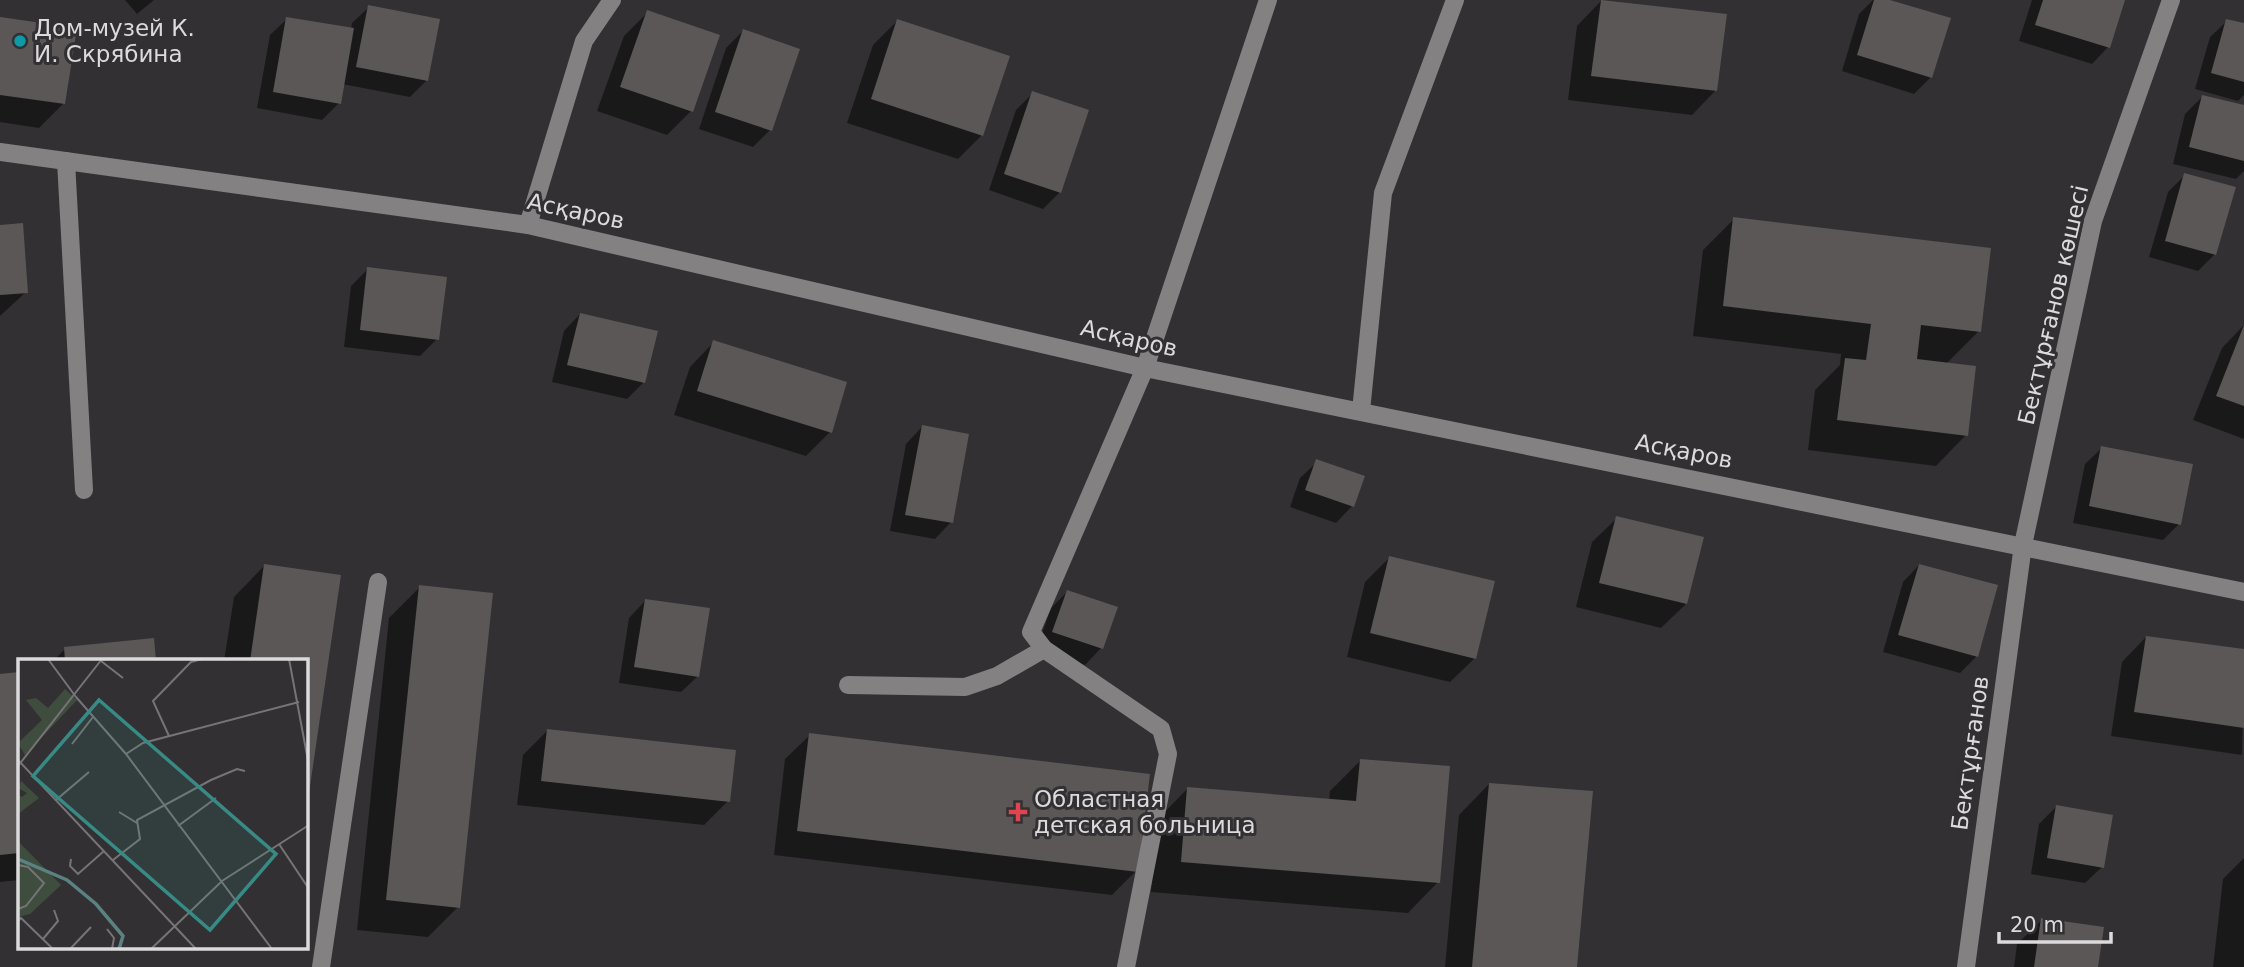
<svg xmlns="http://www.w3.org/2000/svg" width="2244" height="967" viewBox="0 0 2244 967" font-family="'DejaVu Sans',sans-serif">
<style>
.shadow{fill:#0007}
.building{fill:#5a5756}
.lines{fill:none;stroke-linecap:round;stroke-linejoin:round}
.service{stroke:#848183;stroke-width:18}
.minor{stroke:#848183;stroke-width:18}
.tertiary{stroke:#848183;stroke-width:18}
.culture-dot{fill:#0f9aa8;stroke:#323032;stroke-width:2.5}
.health-dot{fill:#e0444e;stroke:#323032;stroke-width:2.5}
.labels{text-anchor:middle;stroke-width:6;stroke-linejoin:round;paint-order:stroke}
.poi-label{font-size:23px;fill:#dcdadc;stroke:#323032;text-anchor:start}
.street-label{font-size:23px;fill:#dcdadc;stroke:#323032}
.inset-river{fill:none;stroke:#5b8282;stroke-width:3.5}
.inset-road{fill:none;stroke:#767476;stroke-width:2}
.view{fill:#388a84;fill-opacity:0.15;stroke:#388a84;stroke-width:3.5}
.inset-edge{fill:none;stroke:#dcdadc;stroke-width:3.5}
</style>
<rect width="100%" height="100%" fill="#323032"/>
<g class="shadow">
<polygon points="125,0 154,0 137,14"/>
<polygon points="1873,0 1884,0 1931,77 1914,94 1842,71 1859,14"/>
<polygon points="2032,0 2123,0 2108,47 2092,64 2019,41"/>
<polygon points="1601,1 1716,90 1692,115 1568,100 1577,26"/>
<polygon points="369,7 427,80 410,97 342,84 339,103 322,120 257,108 270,35 287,19 351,29 352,23"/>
<polygon points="648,12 691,111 667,135 597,111 624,36"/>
<polygon points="0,18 63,104 39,128 0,122"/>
<polygon points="897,21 982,135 958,159 847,123 873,45"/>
<polygon points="2227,21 2244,25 2244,95 2238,101 2195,89 2210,37"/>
<polygon points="743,31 770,130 753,147 699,129 726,48"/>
<polygon points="1033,93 1060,192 1043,209 989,190 1016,110"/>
<polygon points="2202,97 2244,107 2244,171 2236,179 2173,164 2185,114"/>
<polygon points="2185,175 2215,254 2198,271 2149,257 2168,192"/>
<polygon points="1734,219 1979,331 1946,364 1966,435 1936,466 1808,450 1815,390 1840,365 1841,354 1693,336 1703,250"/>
<polygon points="0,226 26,292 0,316"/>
<polygon points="368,269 437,339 420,356 344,347 351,286"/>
<polygon points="580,314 643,383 627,399 552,382 564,331"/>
<polygon points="2244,325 2244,439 2193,420 2222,348"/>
<polygon points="714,342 830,432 806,456 674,415 690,367"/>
<polygon points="922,427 951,522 935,539 890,531 906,444"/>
<polygon points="2102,448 2179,524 2163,540 2073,523 2085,464"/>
<polygon points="1317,462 1352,506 1336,523 1290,507 1300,478"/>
<polygon points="1617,518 1686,604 1661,628 1576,607 1592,542"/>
<polygon points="1389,558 1475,658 1450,682 1347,657 1365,582"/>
<polygon points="1919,565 1977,656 1960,673 1883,652 1903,582"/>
<polygon points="264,566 339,577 306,799 306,661 224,661 234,597"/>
<polygon points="420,587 458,907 428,937 357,930 389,618"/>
<polygon points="1067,592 1101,648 1085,665 1037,648 1051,608"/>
<polygon points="645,601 698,676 681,692 619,683 629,618"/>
<polygon points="2146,637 2244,650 2242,755 2111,736 2122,662"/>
<polygon points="65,649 155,661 53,661"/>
<polygon points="19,674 19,880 0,882 0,676"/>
<polygon points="547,731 728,801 704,825 517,805 523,755"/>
<polygon points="810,735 1136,871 1112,895 774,855 785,759"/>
<polygon points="1360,761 1438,882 1408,913 1151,892 1157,820 1187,789 1329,801 1330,791"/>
<polygon points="1489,784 1576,967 1445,967 1459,815"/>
<polygon points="2056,807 2102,867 2085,883 2031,874 2039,824"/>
<polygon points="2244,858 2244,967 2213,967 2223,879"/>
<polygon points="2042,920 2096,967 2014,967 2017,944"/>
</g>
<g class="building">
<polygon points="1601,0 1727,14 1717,91 1591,76"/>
<polygon points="1874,0 1890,0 1951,18 1932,78 1857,55"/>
<polygon points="2043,0 2125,0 2110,48 2035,25"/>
<polygon points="368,5 440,19 428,81 356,67"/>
<polygon points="647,10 720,35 693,112 620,87"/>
<polygon points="0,17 77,28 65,104 0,95"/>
<polygon points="286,17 354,28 341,104 273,92"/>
<polygon points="897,19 1010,56 983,136 871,99"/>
<polygon points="2226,19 2244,23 2244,82 2211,73"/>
<polygon points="743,29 800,49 772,131 715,112"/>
<polygon points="1032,91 1089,110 1061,193 1004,174"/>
<polygon points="2202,95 2244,105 2244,161 2189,147"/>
<polygon points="2184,173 2236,187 2216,255 2165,241"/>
<polygon points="1733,217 1991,248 1981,332 1921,325 1917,359 1976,366 1968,436 1837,420 1845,358 1866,360 1871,324 1723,306"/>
<polygon points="23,223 28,293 0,295 0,225"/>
<polygon points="367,267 447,277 439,340 360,330"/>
<polygon points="580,313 658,331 645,383 567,365"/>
<polygon points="2244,325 2244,406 2216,396"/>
<polygon points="713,340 847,382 832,433 697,391"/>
<polygon points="922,425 969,434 953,523 905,515"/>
<polygon points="2101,446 2193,464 2181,525 2089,506"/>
<polygon points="1316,459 1365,476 1354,507 1305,490"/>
<polygon points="1616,516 1704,537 1687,604 1599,583"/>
<polygon points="1389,556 1495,581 1476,659 1370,633"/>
<polygon points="264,564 341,575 308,800 306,661 250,661"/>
<polygon points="1919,564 1998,585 1978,657 1898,635"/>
<polygon points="419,585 493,593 460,908 386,900"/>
<polygon points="1067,590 1118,607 1103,649 1052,632"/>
<polygon points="645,599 710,608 699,677 634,667"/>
<polygon points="2146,636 2244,649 2244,728 2134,712"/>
<polygon points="154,638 156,661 65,661 64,647"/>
<polygon points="19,672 19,853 0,855 0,674"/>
<polygon points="547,729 736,750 730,802 541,781"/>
<polygon points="809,733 1150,774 1138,872 797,831"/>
<polygon points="1360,759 1450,766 1440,883 1181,862 1187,787 1356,801"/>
<polygon points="1489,783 1593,791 1577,967 1472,967"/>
<polygon points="2056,805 2113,815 2104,868 2047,858"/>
<polygon points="2041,918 2104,927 2098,967 2034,967"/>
</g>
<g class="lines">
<g class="service">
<polyline points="66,161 84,490"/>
<polyline points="1361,411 1383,193 1455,0"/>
<polyline points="848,685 965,687 997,676 1044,649"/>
<polyline points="321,967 378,582"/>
<polyline points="1126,967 1168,754 1161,729 1044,649 1031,632 1145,368 1268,0"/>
</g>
<g class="minor">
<polyline points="528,225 584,41 612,0"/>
<polyline points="2023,545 2093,221 2171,0"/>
</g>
<g class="tertiary">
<polyline points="0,152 528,225 1145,368 2244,592"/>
<polyline points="1966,967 2023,545"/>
</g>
</g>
<circle class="culture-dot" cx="20" cy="41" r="7"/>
<path class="health-dot" d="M1014.5 801.5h7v7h7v7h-7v7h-7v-7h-7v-7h7z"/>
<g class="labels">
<g class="poi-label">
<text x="34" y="36">Дом-музей К.<tspan x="34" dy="26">И. Скрябина</tspan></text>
<text x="1034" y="807">Областная<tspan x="1034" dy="26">детская больница</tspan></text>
</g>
<g class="street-label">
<text transform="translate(576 211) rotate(12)" y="8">Асқаров</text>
<text transform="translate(2053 305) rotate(-77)" y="8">Бектұрғанов көшесі</text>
<text transform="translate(1129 338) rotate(13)" y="8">Асқаров</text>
<text transform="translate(1684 451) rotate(11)" y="8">Асқаров</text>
<text transform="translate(1970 753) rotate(-82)" y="8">Бектұрғанов</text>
</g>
</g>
<g transform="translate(18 659)">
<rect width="290" height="290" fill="#323032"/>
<path d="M47 30 59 41 7 96 0 84 24 61 8 41 18 39 30 49ZM3 122 21 139 0 155V135L4 138 9 134 0 129ZM0 182 43 226 12 255 0 258Z" fill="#3f4d3f"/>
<path class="inset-river" d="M0 200 49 221 78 245 105 277 101 290"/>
<path class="inset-road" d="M30 0 58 38M271 0 291 107M83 2 105 19M58 38 108 95 254 290M151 77 135 42 173 3 184 0M54 85 75 58M108 95 125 84 281 43M0 101 178 290M0 107 84 0M38 141 71 113M101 153 119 164M160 167 198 139M261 185 291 230M53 200 52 207 60 215 86 192M95 201 122 180 119 161 193 121 219 110 227 112M0 206 10 208 26 224 8 247 0 250M0 262 3 259 35 290M89 270 96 279 94 290M25 280 40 262 36 251M52 290 73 268M133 290 204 222 291 166"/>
<path class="view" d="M81 41 258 195 192 271 15 117Z"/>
<rect width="290" height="290" class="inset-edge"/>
</g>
<path d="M1999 932v10h112v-10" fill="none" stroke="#dcdadc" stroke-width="3.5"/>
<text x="2010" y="932" font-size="21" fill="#dcdadc" stroke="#323032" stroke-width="5" paint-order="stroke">20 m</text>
</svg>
